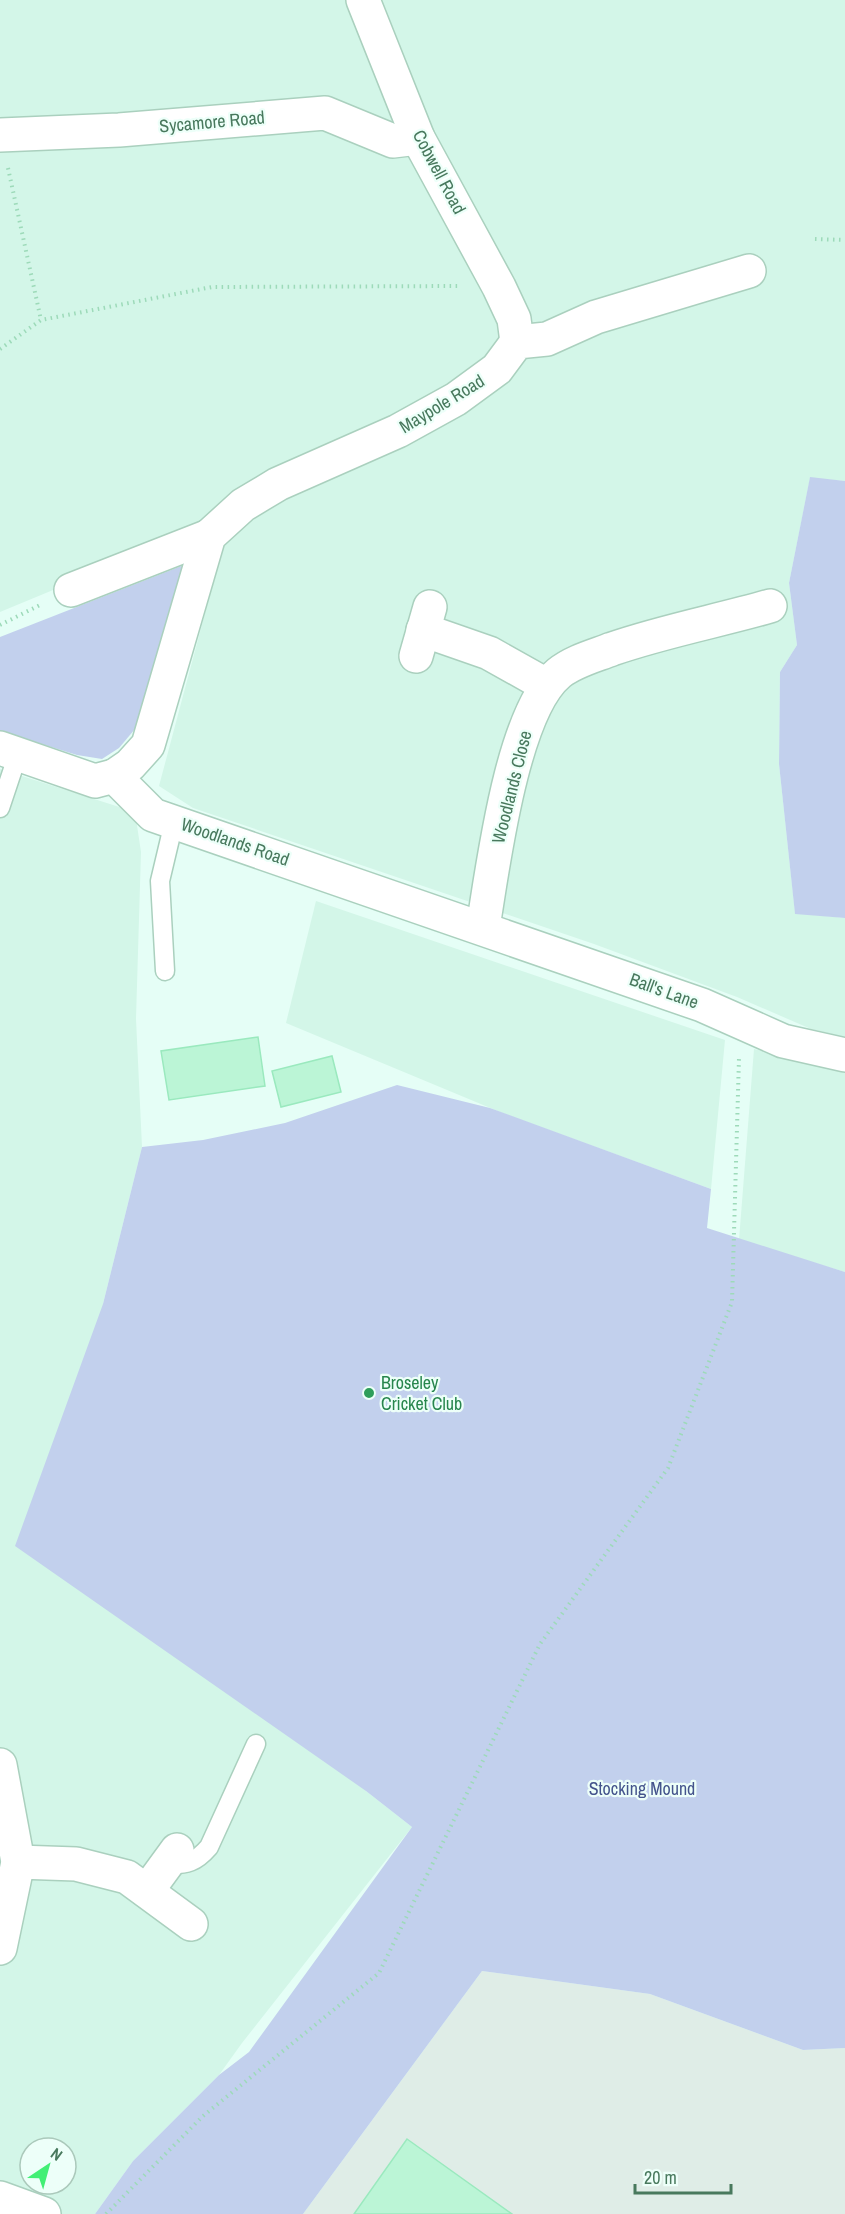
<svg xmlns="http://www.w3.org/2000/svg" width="845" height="2214" viewBox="0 0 845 2214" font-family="'Archivo Narrow',sans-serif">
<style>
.residential{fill:#d3f6e8;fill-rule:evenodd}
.industrial{fill:#dfede7}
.green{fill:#c2d0ed}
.building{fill:#bbf5d6;stroke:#9ae9be;stroke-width:1.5}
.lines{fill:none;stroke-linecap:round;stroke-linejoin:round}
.lane-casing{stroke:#aad0be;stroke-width:21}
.street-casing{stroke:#aad0be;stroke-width:36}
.path{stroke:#9ddab9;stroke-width:4;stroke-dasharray:1.5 4.5;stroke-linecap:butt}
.lane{stroke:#fff;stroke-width:18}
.street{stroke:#fff;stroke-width:33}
.leisure-dot{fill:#2e9e5b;stroke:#edfff9;stroke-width:2}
.labels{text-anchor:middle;stroke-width:4.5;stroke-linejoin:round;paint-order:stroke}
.street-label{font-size:18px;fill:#48795d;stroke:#edfff9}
.leisure-label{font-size:18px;fill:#27864d;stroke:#edfff9;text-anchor:start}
.park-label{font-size:18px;fill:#44548c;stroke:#edfff9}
</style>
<rect width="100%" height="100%" fill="#e5fef6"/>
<g class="residential">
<polygon points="0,0 845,0 845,481 810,478 789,583 797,645 780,672 779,764 795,913 845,918 845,1037 811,1029 737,997 594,944 193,808 159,786 220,557 193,532 0,612"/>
<path d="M0 769 135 812 141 852 136 1019 142 1147 103 1304 366 1791 412 1827 242 2043 219 2075 133 2161 95 2214H0ZM30 2148H66V2184H30Z"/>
<polygon points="316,901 725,1040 711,1189 500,1112 286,1023"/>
<polygon points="754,1049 845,1069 845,1272 739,1240"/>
</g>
<polygon class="industrial" points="482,1971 650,1994 803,2050 845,2048 845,2214 303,2214"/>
<g class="green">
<polygon points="810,477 845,481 845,918 795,914 779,764 780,672 797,645 789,583"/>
<polygon points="184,565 140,723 119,748 102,759 77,755 0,731 0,637"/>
<polygon points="397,1085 490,1108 711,1189 707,1228 845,1272 845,2048 803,2050 650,1994 482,1971 303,2214 95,2214 133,2161 219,2075 249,2052 412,1827 366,1791 15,1546 103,1304 142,1147 203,1140 285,1123"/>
</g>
<g class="building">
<polygon points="258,1037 265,1086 169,1100 161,1051"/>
<polygon points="332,1056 341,1092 281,1107 272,1071"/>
<polygon points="407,2139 512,2214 354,2214"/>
</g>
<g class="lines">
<g class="lane-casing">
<g id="lane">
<polyline points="0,808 18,754"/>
<polyline points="165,971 160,881 174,822"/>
<path d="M167 1864C187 1865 196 1862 209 1847L256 1744"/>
</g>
</g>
<g class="street-casing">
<g id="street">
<polyline points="363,0 418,138 499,287 514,319 517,342"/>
<polyline points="0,135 119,130 325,113 393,141 418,138"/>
<polyline points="71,590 209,536"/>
<polyline points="423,630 489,653 546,685"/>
<polyline points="416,656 430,607"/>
<polyline points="0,748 95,781 114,776 153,815 702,1005 783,1041 845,1055"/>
<polyline points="114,776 130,765 148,745 209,536 243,505 278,484 398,431 456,399 497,369 517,342 547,339 596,317 749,271"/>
<path d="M483 927C493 866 512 712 559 673 574 661 594 656 612 649 664 631 718 621 770 606"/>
<polyline points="0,1765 18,1862 0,1948"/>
<polyline points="18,1862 76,1864 127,1877 191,1924"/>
<polyline points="147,1891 177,1850"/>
<polyline points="0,2198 44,2214"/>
</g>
</g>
<g class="path">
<polyline points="8,168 41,320"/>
<polyline points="815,239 845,240"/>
<polyline points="0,349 41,320 212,287 461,286"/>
<polyline points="0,625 42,604"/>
<polyline points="106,2214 203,2116 379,1973 540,1644 668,1468 732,1302 739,1058"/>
</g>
<use href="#lane" class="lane"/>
<use href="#street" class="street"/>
</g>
<circle class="leisure-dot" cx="369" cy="1393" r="6"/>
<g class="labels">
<g class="street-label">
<text transform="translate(212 122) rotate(-5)" y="6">Sycamore Road</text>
<text transform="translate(439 172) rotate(62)" y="6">Cobwell Road</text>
<text transform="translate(442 404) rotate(-31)" y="6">Maypole Road</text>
<text transform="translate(512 787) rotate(-76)" y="6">Woodlands Close</text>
<text transform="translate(235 842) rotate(19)" y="6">Woodlands Road</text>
<text transform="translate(664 991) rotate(20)" y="6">Ball's Lane</text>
</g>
<g class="leisure-label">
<text x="381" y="1389">Broseley<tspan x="381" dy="21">Cricket Club</tspan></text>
</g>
<g class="park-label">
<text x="642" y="1795">Stocking Mound</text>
</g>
</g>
<g transform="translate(48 2166) rotate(36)"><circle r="28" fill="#edfff9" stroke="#abc9bb" stroke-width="1.5"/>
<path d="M0-4.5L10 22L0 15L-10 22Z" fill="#42ef75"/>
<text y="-9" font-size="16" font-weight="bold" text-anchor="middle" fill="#48795d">N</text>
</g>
<path d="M635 2184v9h96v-9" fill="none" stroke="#48795d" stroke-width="3"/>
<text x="644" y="2184" font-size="18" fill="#48795d" stroke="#edfff9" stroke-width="4.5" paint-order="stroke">20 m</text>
</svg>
